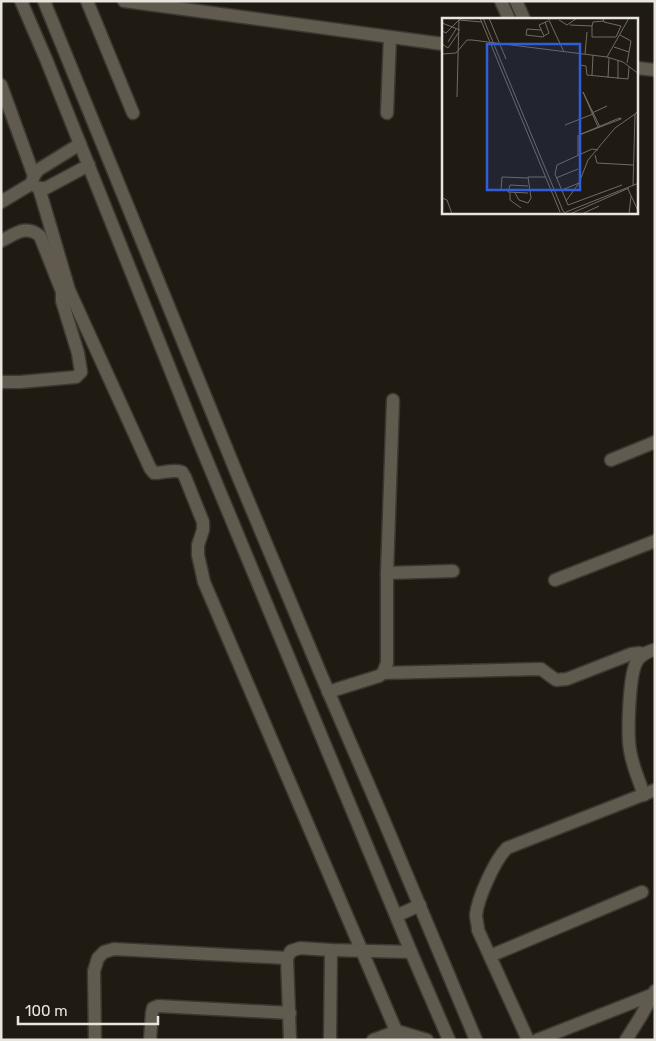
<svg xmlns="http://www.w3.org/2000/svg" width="656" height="1041" viewBox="0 0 656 1041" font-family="Rubik,sans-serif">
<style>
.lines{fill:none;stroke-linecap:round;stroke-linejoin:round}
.minor-casing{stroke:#3b3732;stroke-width:15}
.minor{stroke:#605a4f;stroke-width:12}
.inset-road{fill:none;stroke:#706b64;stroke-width:1}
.view{fill:#315dd9;fill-opacity:0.15;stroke:#315dd9;stroke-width:2.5}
.inset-edge{fill:none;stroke:#e8e4de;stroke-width:2.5}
</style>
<rect width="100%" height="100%" fill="#201b12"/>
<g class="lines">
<g class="minor-casing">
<g id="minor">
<polyline points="21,1 46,59 198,439 411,952 449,1040"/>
<polyline points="44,1 237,474 322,677 382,816 476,1040"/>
<polyline points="87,1 133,113"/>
<polyline points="124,1 443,44"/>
<polyline points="501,1 509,19"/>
<polyline points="516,1 524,19"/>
<polyline points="637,68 655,70"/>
<polyline points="1,85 34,176"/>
<polyline points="387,113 390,37"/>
<polyline points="80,144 38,170 34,176 31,184 39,188 46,188 89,165"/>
<path d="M39 188 69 290 150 468 154 473C164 473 173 469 182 472L185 477 203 522V530L198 545V555L204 582 400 1040"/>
<polyline points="1,202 31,184"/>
<path d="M1 241C15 234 26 224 40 236L61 289"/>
<polyline points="1,382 20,382 76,377 81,372 78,353 62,301 62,291 67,285"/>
<polyline points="611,460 655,442"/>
<polyline points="387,573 453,571"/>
<polyline points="555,580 655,541"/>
<polyline points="383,673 541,669 556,680 567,679 631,654 639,653 644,654"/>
<polyline points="328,692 379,676 383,673 387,663 387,573 393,400"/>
<path d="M644 795C639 780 632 765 630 750 627 733 629 674 637 661 641 655 647 652 653 650"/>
<polyline points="396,916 420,905"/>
<polyline points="490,956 642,892"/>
<polyline points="95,1040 94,971 98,958 104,952 114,949 287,958"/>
<polyline points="150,1040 152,1013 153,1008 158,1006 290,1013"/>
<polyline points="290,1040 287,958 291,951 300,948 331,950 411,952"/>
<polyline points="330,1040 331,950"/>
<polyline points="373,1040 397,1031 427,1040"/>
<path d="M528 1040 478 930C478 925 476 919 476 915 478 897 495 860 507 848L655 790"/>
<polyline points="537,1040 654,994"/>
<polyline points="626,1040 641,1016 655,991"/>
</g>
</g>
<use href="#minor" class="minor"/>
</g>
<g transform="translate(442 18)">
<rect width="196" height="196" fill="#201b12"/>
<path class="inset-road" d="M38 0 118 194M41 0 121 193 125 196M47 0 64 41M106 0 122 34M117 2 125 7 135 0M0 5 18 12M128 7 150 8V19H174L179 8 162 4 161 0M150 8 151 4 162 3M99 12 85 11 84 17 101 19 102 18 97 7 106 3M0 13 4 15 17 2 40 4M178 17 189 23 185 45M102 18 107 15 103 4M6 24 14 11M0 26 6 30 17 14M172 29 187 34M138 35V47L144 48 145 57 186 61 187 49M0 36 14 35 25 22H30L165 39 181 44 197 56M143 36 145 14M165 39 187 0M150 57 151 37M166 60 167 40M176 61V42M15 79 17 0M150 95 165 88M179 100V101L137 117 175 101ZM123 107 151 96M156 109 141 74 158 109M156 132 150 131 115 147 113 156 126 187 180 167M136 137V117M153 137 155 145 191 147M114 160 136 151M86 168 68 167 66 174 86 175M191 168 193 96 197 92M186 171 197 195M59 172 60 159 86 160M120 172 137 165M68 175V182L79 190M73 175 77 182 86 185 89 180 86 159H103M0 180 5 182 10 196M124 183 137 165 146 142 173 110 193 96M124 194 197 165M128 196 187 170M140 196 157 188M187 196 189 178"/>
<path class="view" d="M45 26H138V172H45Z"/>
<rect width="196" height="196" class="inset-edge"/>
</g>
<rect width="656" height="1041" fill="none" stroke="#e8e4de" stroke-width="5"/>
<path d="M18 1016v8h140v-8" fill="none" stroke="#e8e4de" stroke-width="2.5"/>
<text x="25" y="1016" font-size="15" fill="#e8e4de" stroke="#201b12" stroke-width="4" paint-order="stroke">100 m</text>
</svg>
